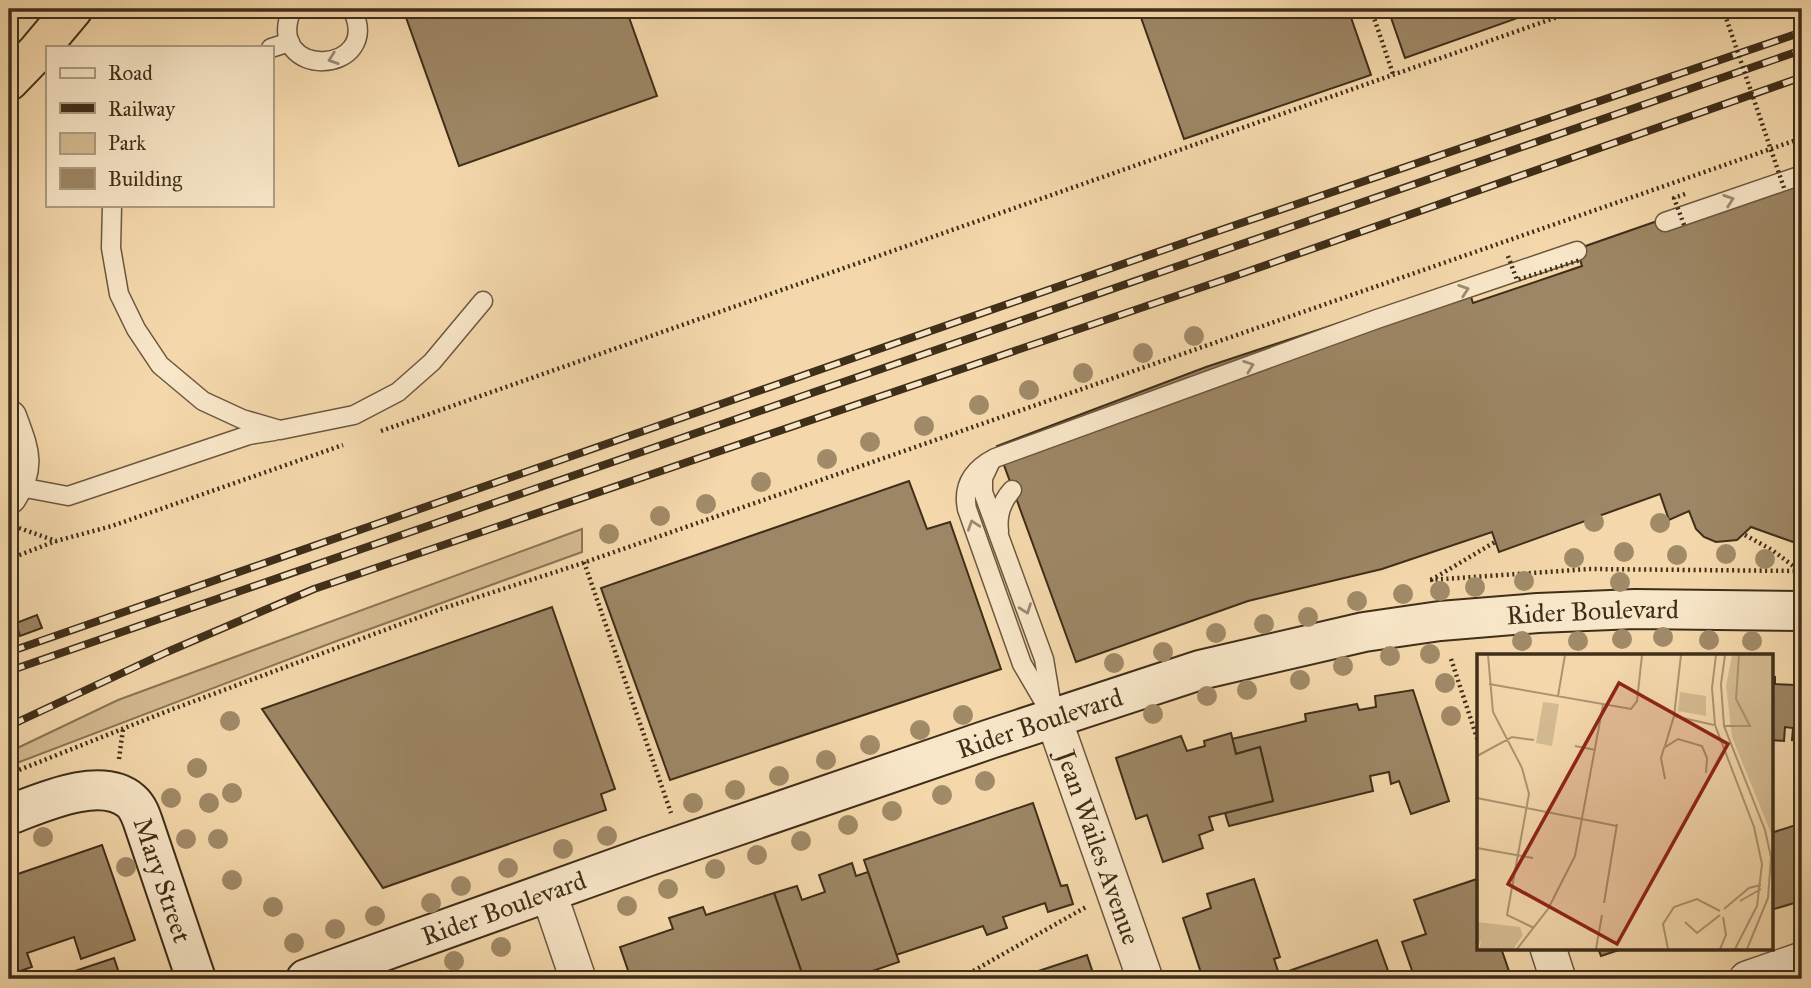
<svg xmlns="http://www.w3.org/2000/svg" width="1811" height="988" viewBox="0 0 1811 988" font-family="'IM FELL Great Primer',serif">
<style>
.green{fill:#d5bb92;stroke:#8a7456;stroke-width:2}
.building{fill:#9d8665;stroke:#3f2e19;stroke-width:2}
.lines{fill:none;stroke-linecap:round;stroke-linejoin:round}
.lane-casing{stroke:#6c583e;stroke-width:21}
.street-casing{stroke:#6c583e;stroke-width:38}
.secondary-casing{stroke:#3f2e19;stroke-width:42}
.highway-casing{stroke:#3f2e19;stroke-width:42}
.path{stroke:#3f2e19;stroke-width:4.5;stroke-dasharray:2 3.5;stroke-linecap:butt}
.lane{stroke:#f8e6c8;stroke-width:18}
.street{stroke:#f8e6c8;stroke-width:35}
.secondary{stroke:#f8e6c8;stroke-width:38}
.highway{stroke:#f4d8ab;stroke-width:38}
.rail-casing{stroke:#3f2e19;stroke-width:8}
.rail{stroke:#f8e6c8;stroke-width:5;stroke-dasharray:16;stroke-linecap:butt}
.path-bridge{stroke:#3f2e19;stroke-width:4.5;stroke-dasharray:2 3.5;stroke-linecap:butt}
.tree{fill:#a18a68}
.oneway{stroke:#9c8a70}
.labels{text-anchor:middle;stroke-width:7;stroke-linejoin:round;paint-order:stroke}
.street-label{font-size:26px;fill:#3f2e19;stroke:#f8e6c8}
.inset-road{fill:none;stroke:#ac9471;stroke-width:2}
.view{fill:#8f2418;fill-opacity:0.15;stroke:#8f2418;stroke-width:3.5}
.inset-edge{fill:none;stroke:#3f2e19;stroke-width:3.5}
</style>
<rect width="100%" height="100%" fill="#f4d8ab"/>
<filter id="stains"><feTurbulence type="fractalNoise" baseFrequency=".00286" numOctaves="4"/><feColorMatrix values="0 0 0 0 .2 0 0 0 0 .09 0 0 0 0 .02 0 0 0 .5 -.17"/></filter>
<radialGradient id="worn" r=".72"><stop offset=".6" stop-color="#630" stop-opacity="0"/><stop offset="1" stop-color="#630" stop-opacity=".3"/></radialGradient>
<polygon class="green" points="582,529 582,552 334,642 9,766 9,752 118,700"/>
<g class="building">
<polygon points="403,9 626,9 657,96 459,166"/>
<polygon points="1138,9 1348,9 1371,75 1184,139"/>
<polygon points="1388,9 1543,9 1405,58"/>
<polygon points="1802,181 1802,530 1799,529 1793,542 1751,527 1737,540 1716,542 1704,537 1696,529 1689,511 1669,520 1660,494 1499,552 1492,532 1382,569 1248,601 1076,662 997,446 1206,367 1466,281 1473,303 1582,266 1577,249 1663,219"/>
<polygon points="909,481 927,529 950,522 1001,669 670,780 601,588"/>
<polygon points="552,607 615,789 601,794 606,810 383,888 262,709"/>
<polygon points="37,615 42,628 20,636 16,623"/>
<polygon points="1795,671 1802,672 1802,741 1792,740 1793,728 1785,727 1784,741 1771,740 1771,677 1775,677 1775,684 1795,685"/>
<polygon points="1413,690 1449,801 1411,814 1399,781 1391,784 1389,772 1370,776 1373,791 1229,826 1225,813 1273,801 1260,747 1236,754 1232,739 1306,721 1305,714 1357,704 1359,710 1376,707 1375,696"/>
<polygon points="1231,733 1236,754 1260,747 1273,801 1209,817 1213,830 1199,835 1203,848 1163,862 1147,815 1136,819 1116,758 1181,736 1187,751 1205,746 1204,741"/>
<polygon points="1033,803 1061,886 1067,885 1073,904 1048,912 1045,903 1003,917 1007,928 987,935 983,926 896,955 864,860"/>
<polygon points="1802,823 1802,887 1797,889 1801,901 1771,910 1771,833"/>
<polygon points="102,845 135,940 81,959 74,937 27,953 32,967 9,975 9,877"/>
<polygon points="852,863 856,876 868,872 899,962 849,979 827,979 825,973 810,979 804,979 774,893 797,886 802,900 825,892 819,875"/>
<polygon points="1254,879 1280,957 1274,959 1279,974 1286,972 1288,979 1203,979 1183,918 1211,908 1207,894"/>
<polygon points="1477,879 1478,948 1501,948 1510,974 1493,979 1415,979 1402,942 1426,934 1414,900"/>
<polygon points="774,893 804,979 631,979 620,947 673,929 669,918 703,907 706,915"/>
<polygon points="1377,940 1391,979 1288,979 1286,972"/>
<polygon points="1598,948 1625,948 1601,956"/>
<polygon points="1087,955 1095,979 1014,979"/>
<polygon points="114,958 121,979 51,979"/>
</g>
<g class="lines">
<g class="lane-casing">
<g id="lane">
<path d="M292 9C262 81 385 76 352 9"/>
<polyline points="271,48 290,42"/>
<polyline points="112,205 111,248 119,294 136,329 160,365 203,401 242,419 280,430 354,415 398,392 432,362 483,301"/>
<polyline points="1665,222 1802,175"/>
<polyline points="991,461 983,478 983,492 1044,659 1052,707"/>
<polyline points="15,486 68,496 249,435 274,431"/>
<path d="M999 531C997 515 1002 501 1012 490"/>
<path d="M1053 717 1022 664 967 509C962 484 974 469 995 458L1377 319 1577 251"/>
</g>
</g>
<g class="street-casing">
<g id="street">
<path d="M9 418C20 449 29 465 9 496"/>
<path id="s1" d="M1053 717 1145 979"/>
<polyline points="548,891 578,979"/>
<polyline points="1548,948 1558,979"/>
<polyline points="1747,979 1802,960"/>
</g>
</g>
<g class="secondary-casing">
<g id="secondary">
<path id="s2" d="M9 815C41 803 101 775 131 801 138 807 141 816 144 825L196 979"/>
<path id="s3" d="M306 979 649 856 990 739 1200 670 1364 632 1440 621 1538 613 1635 609 1802 611"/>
</g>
</g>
<g class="highway-casing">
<polyline id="highway" points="9,81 37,52 73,9"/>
</g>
<g class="path">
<polyline points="1371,9 1393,74"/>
<polyline points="381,431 1580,9"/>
<polyline points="19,528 56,541 112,526 343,445"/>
<polyline points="1745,535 1772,550 1800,571"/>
<polyline points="9,559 56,541"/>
<polyline points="584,562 671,813"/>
<polyline points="1430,580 1589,569 1801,571"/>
<polyline points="1431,580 1495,542"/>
<polyline points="1451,659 1478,741"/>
<polyline points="119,759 123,729"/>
<polyline points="9,774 165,712 441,609 577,565 1802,138"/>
<polyline points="959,979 1086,907"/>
</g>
<use href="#lane" class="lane"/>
<use href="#street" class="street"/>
<use href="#secondary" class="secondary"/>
<use href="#highway" class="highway"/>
<g class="rail-casing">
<g id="rail">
<polyline points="9,652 1212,233 1802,32"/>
<polyline points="9,671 1802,50"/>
<polyline points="9,726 167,652 314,589 1229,278 1802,77"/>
</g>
</g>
<use href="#rail" class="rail"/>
<g class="path-bridge">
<polyline points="1723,9 1784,188"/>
<polyline points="1684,225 1674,198 1685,194"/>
<polyline points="1508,256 1517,280 1580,260"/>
</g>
</g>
<g class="tree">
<circle cx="1194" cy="336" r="10"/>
<circle cx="1143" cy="353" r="10"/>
<circle cx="1083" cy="373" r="10"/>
<circle cx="1029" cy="390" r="10"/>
<circle cx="979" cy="405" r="10"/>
<circle cx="924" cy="426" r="10"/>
<circle cx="870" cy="442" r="10"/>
<circle cx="827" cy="459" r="10"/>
<circle cx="761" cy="482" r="10"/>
<circle cx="706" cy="504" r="10"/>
<circle cx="660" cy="516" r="10"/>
<circle cx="1594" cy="522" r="10"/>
<circle cx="1660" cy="523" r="10"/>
<circle cx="609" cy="534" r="10"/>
<circle cx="1624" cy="552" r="10"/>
<circle cx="1726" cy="554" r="10"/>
<circle cx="1677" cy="555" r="10"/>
<circle cx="1574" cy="558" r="10"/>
<circle cx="1765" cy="559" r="10"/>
<circle cx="1524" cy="581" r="10"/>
<circle cx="1620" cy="582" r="10"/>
<circle cx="1475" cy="587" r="10"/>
<circle cx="1440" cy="591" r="10"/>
<circle cx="1403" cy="594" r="10"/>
<circle cx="1357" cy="601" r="10"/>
<circle cx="1308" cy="617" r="10"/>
<circle cx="1264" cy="624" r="10"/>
<circle cx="1216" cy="633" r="10"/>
<circle cx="1663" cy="637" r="10"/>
<circle cx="1622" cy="639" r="10"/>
<circle cx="1709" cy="640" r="10"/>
<circle cx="1522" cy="641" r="10"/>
<circle cx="1578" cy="641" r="10"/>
<circle cx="1752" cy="641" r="10"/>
<circle cx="1163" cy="652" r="10"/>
<circle cx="1430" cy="654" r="10"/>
<circle cx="1390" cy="656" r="10"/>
<circle cx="1114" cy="663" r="10"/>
<circle cx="1343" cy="666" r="10"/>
<circle cx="1300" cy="680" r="10"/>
<circle cx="1445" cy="683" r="10"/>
<circle cx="1247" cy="690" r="10"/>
<circle cx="1207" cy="696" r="10"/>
<circle cx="1153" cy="714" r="10"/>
<circle cx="963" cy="715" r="10"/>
<circle cx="1451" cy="716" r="10"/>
<circle cx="230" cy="721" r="10"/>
<circle cx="920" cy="730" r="10"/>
<circle cx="870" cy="745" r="10"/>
<circle cx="826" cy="760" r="10"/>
<circle cx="197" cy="768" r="10"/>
<circle cx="779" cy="776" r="10"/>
<circle cx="985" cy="781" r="10"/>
<circle cx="735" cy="790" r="10"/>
<circle cx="232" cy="793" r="10"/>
<circle cx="942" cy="795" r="10"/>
<circle cx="171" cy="798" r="10"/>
<circle cx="209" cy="803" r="10"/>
<circle cx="693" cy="803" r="10"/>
<circle cx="892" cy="811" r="10"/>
<circle cx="848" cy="825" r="10"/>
<circle cx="607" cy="836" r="10"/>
<circle cx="43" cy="837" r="10"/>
<circle cx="186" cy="839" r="10"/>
<circle cx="218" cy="839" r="10"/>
<circle cx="801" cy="841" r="10"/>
<circle cx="563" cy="849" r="10"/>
<circle cx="757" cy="855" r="10"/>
<circle cx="126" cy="867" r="10"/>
<circle cx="508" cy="868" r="10"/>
<circle cx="715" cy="869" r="10"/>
<circle cx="232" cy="880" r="10"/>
<circle cx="461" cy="886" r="10"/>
<circle cx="668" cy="889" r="10"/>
<circle cx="431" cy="903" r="10"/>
<circle cx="627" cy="906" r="10"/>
<circle cx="273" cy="907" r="10"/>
<circle cx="375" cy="916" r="10"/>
<circle cx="335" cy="929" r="10"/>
<circle cx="294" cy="943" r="10"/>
<circle cx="501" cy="947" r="10"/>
<circle cx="454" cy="961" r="10"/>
</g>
<defs><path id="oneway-chevron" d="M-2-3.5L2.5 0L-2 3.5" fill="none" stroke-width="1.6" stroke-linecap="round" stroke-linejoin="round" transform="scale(1.75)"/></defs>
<g class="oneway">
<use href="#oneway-chevron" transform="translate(333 59) rotate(161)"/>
<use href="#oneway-chevron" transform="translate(1729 200) rotate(-19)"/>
<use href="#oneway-chevron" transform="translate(1464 290) rotate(-19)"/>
<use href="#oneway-chevron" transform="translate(1249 366) rotate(-20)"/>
<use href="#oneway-chevron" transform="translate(973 525) rotate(-109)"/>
<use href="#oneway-chevron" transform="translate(1026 609) rotate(70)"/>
</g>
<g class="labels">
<g class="street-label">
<text dy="9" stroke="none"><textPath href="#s3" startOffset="1344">Rider Boulevard</textPath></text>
<text dy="9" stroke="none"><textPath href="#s3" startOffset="777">Rider Boulevard</textPath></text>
<text dy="9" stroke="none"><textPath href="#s1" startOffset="138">Jean Wailes Avenue</textPath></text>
<text dy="9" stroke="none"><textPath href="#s2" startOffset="214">Mary Street</textPath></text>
<text dy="9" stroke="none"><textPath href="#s3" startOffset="210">Rider Boulevard</textPath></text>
</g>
</g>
<g transform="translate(1477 654)">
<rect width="296" height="296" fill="#f4d8ab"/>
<path d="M255 1H296V184L255 83 249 32ZM203 38 229 42V62L201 57ZM66 48 82 50 75 92 59 89ZM0 268 43 273 46 281 36 295H2L5 286 0 292Z" fill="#d5bb92"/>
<path class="inset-road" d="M11 1 16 58 45 114 52 140 30 261 57 274M239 1 235 34 238 71 277 173 285 210 280 252 258 295M248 1 244 30 247 72 288 176 294 203 291 244 270 295M12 30 154 55 160 47 165 1M81 42 88 1M197 62 237 71M197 62 204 1M247 72H273L259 45 262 1M98 92 119 96M188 92 197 62M0 102 35 83 57 86M188 125 184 104 187 94 201 85 225 92 230 104 229 119M0 144 140 172M0 194 56 204M263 247 284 235M127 249 140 170M247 255 272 234 284 231M208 268 220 279 243 261M40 295 71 255 98 202 126 51M119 295 125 261M191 295 186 270 197 253 220 245 243 257M243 295 249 281 246 263"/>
<path class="view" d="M142 29 251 90 140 290 31 230Z"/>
<rect width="296" height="296" class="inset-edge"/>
</g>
<rect width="1811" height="988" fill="none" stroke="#f4d8ab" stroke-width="35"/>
<rect x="10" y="10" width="1790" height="967" fill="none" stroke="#3f2e19" stroke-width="3.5"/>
<rect x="18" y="18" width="1776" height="953" fill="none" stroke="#3f2e19" stroke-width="2"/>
<rect x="46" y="46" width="228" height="161" fill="#f8e6c8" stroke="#ae9c82" stroke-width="2"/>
<rect x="60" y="68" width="35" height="10" fill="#f8e6c8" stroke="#ae9c82" stroke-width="2"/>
<text x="108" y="80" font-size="21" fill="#3f2e19">Road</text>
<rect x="60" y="103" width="35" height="10" fill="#3f2e19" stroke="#ae9c82" stroke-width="2"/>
<text x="108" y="116" font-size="21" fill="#3f2e19">Railway</text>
<rect x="60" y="133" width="35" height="21" fill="#d5bb92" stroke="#ae9c82" stroke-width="2"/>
<text x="108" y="150" font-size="21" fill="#3f2e19">Park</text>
<rect x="60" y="168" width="35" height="21" fill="#9d8665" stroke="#ae9c82" stroke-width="2"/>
<text x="108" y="186" font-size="21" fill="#3f2e19">Building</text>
<rect width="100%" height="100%" filter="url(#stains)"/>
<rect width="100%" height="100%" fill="url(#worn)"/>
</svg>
